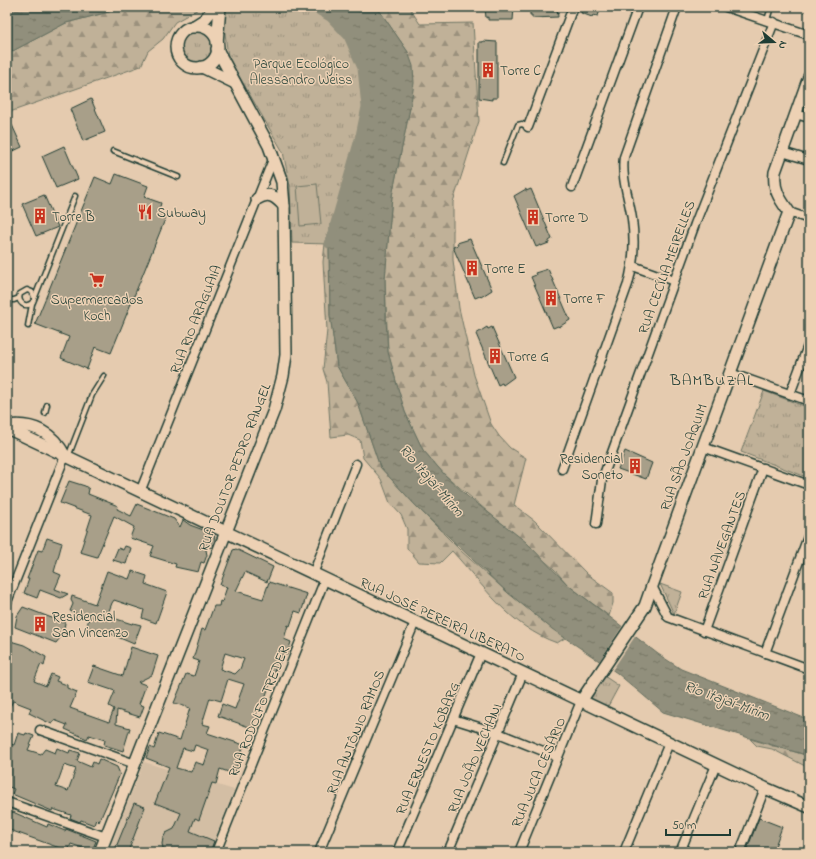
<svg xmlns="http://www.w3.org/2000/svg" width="816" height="859" viewBox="0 0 816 859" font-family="'Indie Flower',sans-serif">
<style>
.built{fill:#d3bea4}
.grass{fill:url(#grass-tufts);stroke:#707766}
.forest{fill:url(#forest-firs);stroke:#707766}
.garden{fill:#c0b198;stroke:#707766}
.water{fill:url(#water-ripples);stroke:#636e5f}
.pier{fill:#e5cbaf}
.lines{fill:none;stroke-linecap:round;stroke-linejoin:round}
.canal{stroke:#918f7b;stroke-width:9}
.building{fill:#a89f89;stroke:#1f3d34;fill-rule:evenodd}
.lane-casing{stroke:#1f3d34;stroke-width:7}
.street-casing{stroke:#1f3d34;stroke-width:11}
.secondary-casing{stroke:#1f3d34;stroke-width:14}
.lane{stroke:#edd1b4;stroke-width:4}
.street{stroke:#edd1b4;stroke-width:8}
.secondary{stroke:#edd1b4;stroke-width:11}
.labels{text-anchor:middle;stroke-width:3;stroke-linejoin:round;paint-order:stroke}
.park-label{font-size:14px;fill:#2f493e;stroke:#edd1b4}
.poi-label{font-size:14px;fill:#1f3d34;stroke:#edd1b4;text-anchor:start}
.street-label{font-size:14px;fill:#1f3d34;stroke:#edd1b4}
.water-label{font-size:15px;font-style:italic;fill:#30493f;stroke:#edd1b4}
.quarter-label{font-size:16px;letter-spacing:1px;fill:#1f3d34;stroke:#edd1b4}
</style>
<defs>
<pattern id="grass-tufts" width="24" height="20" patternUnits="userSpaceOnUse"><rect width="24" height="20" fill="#c0b198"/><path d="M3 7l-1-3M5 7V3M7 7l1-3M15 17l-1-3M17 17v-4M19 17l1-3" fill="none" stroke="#9b917d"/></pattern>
<pattern id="forest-firs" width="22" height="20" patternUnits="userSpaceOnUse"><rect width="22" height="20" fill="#c0b198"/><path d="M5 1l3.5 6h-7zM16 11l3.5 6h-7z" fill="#9b917d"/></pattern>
<pattern id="water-ripples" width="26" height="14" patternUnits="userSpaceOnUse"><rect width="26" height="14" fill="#918f7b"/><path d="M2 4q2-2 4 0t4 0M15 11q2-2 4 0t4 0" fill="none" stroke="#767666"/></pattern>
</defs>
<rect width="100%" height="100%" fill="#e5cbaf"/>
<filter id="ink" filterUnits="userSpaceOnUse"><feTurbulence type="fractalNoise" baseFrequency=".025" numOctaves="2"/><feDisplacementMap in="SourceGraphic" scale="8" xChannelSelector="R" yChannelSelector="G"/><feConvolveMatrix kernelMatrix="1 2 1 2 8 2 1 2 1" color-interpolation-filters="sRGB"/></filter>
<g filter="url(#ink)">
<polygon class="built" points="144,762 234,790 210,852 108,852"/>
<g class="grass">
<polygon points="225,7 313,7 330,17 348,36 362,68 366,107 360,136 329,244 292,243 290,186 283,152 228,57 223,17"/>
<circle cx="196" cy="47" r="17"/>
<polygon points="764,391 809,408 809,478 741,452"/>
<polygon points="660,584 682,592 674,614"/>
<polygon points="604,676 619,686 606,710 590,702 589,698"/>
</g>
<g class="forest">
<polygon points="128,7 202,7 175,22 163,39 148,51 141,66 7,113 7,54 66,23"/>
<polygon points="377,7 409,7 420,24 473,23 479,121 453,202 453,260 459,308 474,375 491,424 499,436 510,448 526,458 514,505 535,521 587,574 613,593 613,603 609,616 568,585 554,569 444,474 423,450 405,412 397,385 388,352 385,279 392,196 411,103 408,52"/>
<path d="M325 244H329L330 315 337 366 358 403 380 467 417 507 461 551 507 592 565 638 557 643C509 626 485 587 452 551L440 563 419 562 407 548V529L401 515 390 503 381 479 363 458 360 440 348 435 331 437 327 382 323 369 327 330 323 262Z"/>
<polygon points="750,739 809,756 809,768 772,749 757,746"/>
</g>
<polygon class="garden" points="317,184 321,224 300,226 297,186"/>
<g class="water">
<polygon points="7,7 128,7 66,23 7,54"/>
<polygon points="313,7 377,7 408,52 413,66 414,83 411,103 392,196 385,279 386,319 388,352 397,385 405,412 423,450 444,474 467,496 526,542 568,585 658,654 681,669 809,720 809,756 663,712 617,673 552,629 507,592 417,507 380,467 358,403 337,366 330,315 329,244 360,136 366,107 362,68 348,36 330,17"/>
</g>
<polygon class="pier" points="623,625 636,635 611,672 598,663"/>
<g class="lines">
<polyline class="canal" points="313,7 330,17 348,36 362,68 366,107 360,136 329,244"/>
</g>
<g class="building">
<polygon points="487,7 514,8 513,20 488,20 488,17 486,18 485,8"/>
<polygon points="530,7 557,7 558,17 532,18 532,15 530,15"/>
<polygon points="583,7 601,7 598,16 593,15 592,17 581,13"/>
<polygon points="483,41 497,42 497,98 492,98 492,100 479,98 479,42 483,42"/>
<polygon points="91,99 105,132 83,141 70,109"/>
<polygon points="12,125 22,147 7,154 7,128"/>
<polygon points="64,146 78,179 56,188 42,156"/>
<polygon points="116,174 148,186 144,197 161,203 159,210 166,217 111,353 95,347 87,369 61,358 69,337 35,324 95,177 112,184"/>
<polygon points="526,189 526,191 531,189 552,239 549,241 549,243 541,246 541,245 536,247 514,196"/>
<polygon points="44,195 58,227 36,236 22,204"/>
<polygon points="470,239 492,290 481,297 480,296 475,298 453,247 458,245 457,243"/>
<polygon points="548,269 570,320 559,327 558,326 553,328 531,277 536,275 535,273"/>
<polygon points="487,327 488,329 492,327 514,377 503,385 502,383 498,385 476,334"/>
<polygon points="625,451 652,463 646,479 618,469"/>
<polygon points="69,481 85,486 89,489 88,494 118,506 117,509 131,516 137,504 174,519 180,527 183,520 190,525 214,534 215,540 212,548 205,545 207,555 204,563 201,562 198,572 175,567 176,564 150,556 154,546 130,538 134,527 114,516 97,557 80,552 92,515 60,503"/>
<polygon points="47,538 62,543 54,572 61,575 55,589 68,594 61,598 40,590 37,598 24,593 29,579 27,579 38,550 42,551"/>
<polygon points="125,546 131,548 126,564 113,560 118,548 123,550"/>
<path d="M236 549 273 567 267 582 245 572 236 591 263 599 269 582 307 594 301 613 295 611 290 626 288 625 284 639 291 642 287 655 283 653 277 670 275 669 262 707 259 706 252 728 218 716 222 704 235 709 244 684 228 679 221 701 210 698 202 724 210 726 207 733 244 745 234 774 220 769 216 784 212 783 199 820 195 818 190 831 214 841 210 852H164L162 844 163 838 166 833 174 829 181 813 155 803 169 767 146 758 150 747 154 749 159 733 180 740 190 708 174 703 186 674 194 676 199 661 193 659 202 629 205 630 214 606H219L220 601 222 602 227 587 220 585 233 550ZM225 653 244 659 240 669 235 674 220 669ZM195 745 209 750 204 765 195 762 191 772 176 768 183 748 193 751Z"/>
<polygon points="107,571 129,579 132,571 147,576 145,584 167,592 156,623 142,618 144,610 114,600 112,603 107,616 132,624 133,623 141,625 134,644 108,633 86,628 89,619 70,611 73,604 71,600 72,596 95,604"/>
<polygon points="23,607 65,623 63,634 56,643 15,627 17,616"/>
<polygon points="7,640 24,645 46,657 44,666 41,664 34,681 46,686 51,674 58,677 56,681 67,685 67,688 77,692 70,708 109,722 114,709 109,706 115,691 88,682 94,666 123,676 131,647 158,656 152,675 138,682 146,685 139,704 144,706 140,717 117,710 116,724 130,728 123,751 104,745 105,740 89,735 87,739 65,729 67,725 54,720 52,724 45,721 29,713 31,708 13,701 7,712 7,658 9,653 7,652"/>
<path d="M18 733 25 735 26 733 34 736 28 750 41 754 45 749 55 753 57 748 69 753 70 750 80 753 77 761 91 767 93 762 97 764 99 759 117 767 120 774 99 822 96 819 94 825 81 820 80 822 70 818 71 815 53 809 52 811 12 794 14 789 7 786V743L14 745ZM64 765 76 769 68 791 56 787Z"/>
<polygon points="134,803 145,807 128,852 114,852"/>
<polygon points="13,812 47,827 48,824 65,831 66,829 96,841 92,851 71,844 68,851 7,829 7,816"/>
<polygon points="759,818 782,827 773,852 746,852"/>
</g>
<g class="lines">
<g class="lane-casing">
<g id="lane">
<polyline points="767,20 771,7"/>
<polyline points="113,151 178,177"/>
<polyline points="503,163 518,125 522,124 528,127"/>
<path d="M34 297 32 292 27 290 20 294C17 303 26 309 33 302L75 196"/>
<polyline points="7,300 14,300 19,298"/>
<polyline points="28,326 32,304"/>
<polyline points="45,413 47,405"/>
<polyline points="68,457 92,395 104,376"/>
</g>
</g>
<g class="street-casing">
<g id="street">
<polyline points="726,7 809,35"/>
<polyline points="796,114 809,118"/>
<polyline points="528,127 573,7"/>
<polyline points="782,152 809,160"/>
<polyline points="572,187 638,7"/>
<polyline points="789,212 809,219"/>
<polyline points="633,266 674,281"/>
<polyline points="730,373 809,401"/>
<polyline points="790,394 809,343"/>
<polyline points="703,447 809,485"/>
<path d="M562 469 628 284C634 262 635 241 632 219 629 198 621 178 624 157L677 7"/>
<polyline points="140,492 274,157"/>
<polyline points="596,524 602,480 695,224 774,22"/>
<polyline points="313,574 356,464"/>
<polyline points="652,586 668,617 809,669"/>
<polyline points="7,602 65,456"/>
<polyline points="704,631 763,468"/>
<polyline points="765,653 809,534"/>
<polyline points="453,719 498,733 558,757"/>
<polyline points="40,730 135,764"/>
<polyline points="7,802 106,837"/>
<polyline points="216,852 325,579"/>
<polyline points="319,852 415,622"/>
<polyline points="397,852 481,653"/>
<polyline points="448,852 523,673"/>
<polyline points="519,852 581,701"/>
<polyline points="624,852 669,743"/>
<polyline points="680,852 716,765"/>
<polyline points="740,852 765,788"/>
</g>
</g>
<g class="secondary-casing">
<g id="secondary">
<circle cx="197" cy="47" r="21"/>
<polyline points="193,27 204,20 215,7"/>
<polyline points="217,43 220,7"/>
<polyline points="202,67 235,83"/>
<path d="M257 199C269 191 276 197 284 206"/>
<path d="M7 426C33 422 53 433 65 456"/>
<polyline points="7,428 765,788 809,807"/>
<path d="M581 701 645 606 652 586 789 212C779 198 773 189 775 172L809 77"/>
<polyline points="100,852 274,410 283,376 286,355 284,206 282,182 269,146 217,49"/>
</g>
</g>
<use href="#lane" class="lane"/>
<use href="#street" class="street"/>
<use href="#secondary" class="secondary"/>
</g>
</g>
<defs>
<g id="building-bare" transform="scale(1.2)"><path d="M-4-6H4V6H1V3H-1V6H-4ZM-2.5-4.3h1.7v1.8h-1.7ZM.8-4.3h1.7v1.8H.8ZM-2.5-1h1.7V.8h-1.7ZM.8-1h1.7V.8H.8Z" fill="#c8321e" stroke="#edd1b4" stroke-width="2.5" paint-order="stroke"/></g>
<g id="restaurant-bare" transform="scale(1.2)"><path d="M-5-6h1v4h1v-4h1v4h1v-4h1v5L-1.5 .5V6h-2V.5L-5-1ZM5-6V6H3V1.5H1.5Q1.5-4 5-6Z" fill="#c8321e" stroke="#edd1b4" stroke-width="2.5" paint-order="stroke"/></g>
<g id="supermarket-bare" transform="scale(1.2)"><path d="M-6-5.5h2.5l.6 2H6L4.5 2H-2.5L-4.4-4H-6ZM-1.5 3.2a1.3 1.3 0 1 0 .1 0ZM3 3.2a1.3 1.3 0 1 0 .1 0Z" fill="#c8321e" stroke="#edd1b4" stroke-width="2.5" paint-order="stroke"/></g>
</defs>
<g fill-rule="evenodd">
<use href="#building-bare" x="488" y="70"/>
<use href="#restaurant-bare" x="145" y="212"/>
<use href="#building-bare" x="40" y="216"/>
<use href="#building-bare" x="533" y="217"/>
<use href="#building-bare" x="472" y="268"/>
<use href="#supermarket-bare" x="97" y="280"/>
<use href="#building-bare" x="551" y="298"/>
<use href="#building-bare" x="495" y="356"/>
<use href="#building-bare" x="635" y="466"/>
<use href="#building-bare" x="40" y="624"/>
</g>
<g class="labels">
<g class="park-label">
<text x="301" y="68">Parque Ecológico<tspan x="301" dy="16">Alessandro Weiss</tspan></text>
</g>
<g class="poi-label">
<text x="500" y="75">Torre C</text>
<text x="157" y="217">Subway</text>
<text x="52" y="221">Torre B</text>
<text x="545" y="222">Torre D</text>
<text x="484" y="273">Torre E</text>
<text x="563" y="303">Torre F</text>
<text x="97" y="304" text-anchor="middle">Supermercados<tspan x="97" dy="16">Koch</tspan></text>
<text x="507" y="361">Torre G</text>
<text x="623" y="463" text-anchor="end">Residencial<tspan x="623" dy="16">Soneto</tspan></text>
<text x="52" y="621">Residencial<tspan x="52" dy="16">San Vincenzo</tspan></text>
</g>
<g class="street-label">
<text transform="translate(666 267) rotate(-70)" y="5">RUA CECÍLIA MEIRELLES</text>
<text transform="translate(195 319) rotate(-68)" y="5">RUA RIO ARAGUAIA</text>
<text transform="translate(683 457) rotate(-70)" y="5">RUA SÃO JOAQUIM</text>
<text transform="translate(234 467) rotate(-69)" y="5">RUA DOUTOR PEDRO RANGEL</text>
<text transform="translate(721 545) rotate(-70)" y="5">RUA NAVEGANTES</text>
<text transform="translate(443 619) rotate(25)" y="5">RUA JOSÉ PEREIRA LIBERATO</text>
<text transform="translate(258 711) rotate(-68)" y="5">RUA RODOLFO TREDER</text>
<text transform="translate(355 732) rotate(-68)" y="5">RUA ANTÔNIO RAMOS</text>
<text transform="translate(427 748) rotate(-67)" y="5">RUA ERNESTO KOBARG</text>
<text transform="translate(474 758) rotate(-67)" y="5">RUA JOÃO VECHANI</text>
<text transform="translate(538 772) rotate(-67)" y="5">RUA JUCA CESÁRIO</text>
</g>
<g class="water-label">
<text transform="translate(432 480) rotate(49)" y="5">Rio Itajaí-Mirim</text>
<text transform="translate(727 700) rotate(20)" y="5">Rio Itajaí-Mirim</text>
</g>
<g class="quarter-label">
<text x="712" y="385">BAMBUZAL</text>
</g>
</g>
<rect width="816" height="859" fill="none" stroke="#edd1b4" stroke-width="24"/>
<rect x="12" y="12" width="792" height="835" fill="none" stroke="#1f3d34" stroke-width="1.5" filter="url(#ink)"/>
<g transform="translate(774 42) rotate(109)" stroke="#edd1b4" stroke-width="3" paint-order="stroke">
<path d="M0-3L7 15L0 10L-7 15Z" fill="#1f3d34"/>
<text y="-6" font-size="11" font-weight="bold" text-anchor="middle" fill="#1f3d34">N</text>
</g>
<path d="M666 829v6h64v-6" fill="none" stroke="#1f3d34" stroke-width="2"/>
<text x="672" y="829" font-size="12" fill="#1f3d34" stroke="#edd1b4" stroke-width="3" paint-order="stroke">50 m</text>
</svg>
